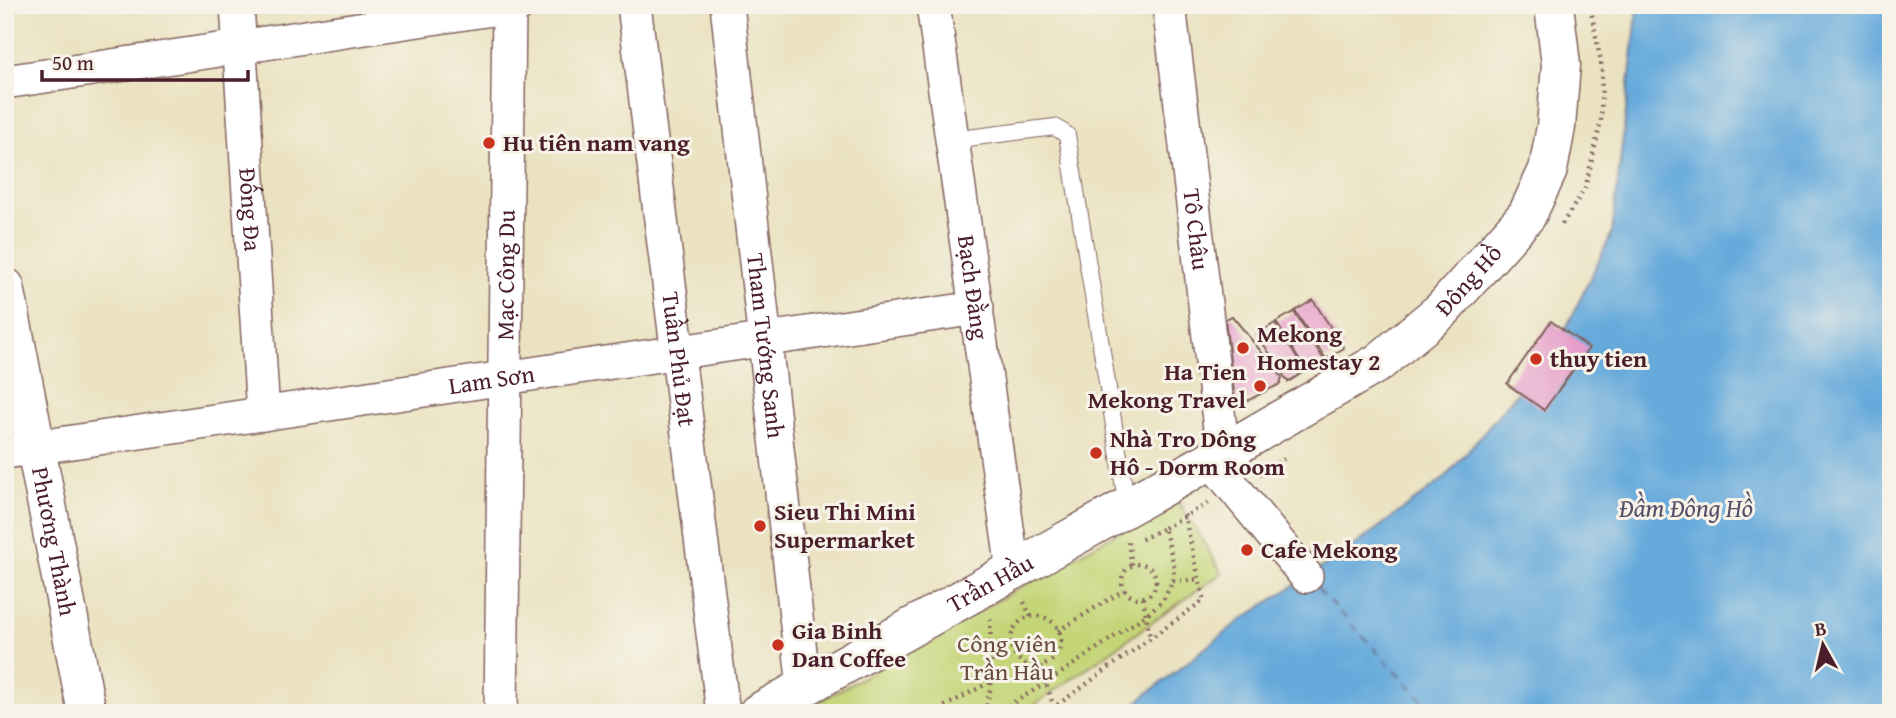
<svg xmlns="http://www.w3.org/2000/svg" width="1896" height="718" viewBox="0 0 1896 718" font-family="'Gentium Book Plus',serif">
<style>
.green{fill:#c4d577;stroke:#877a51;stroke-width:2}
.water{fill:#66aadb;stroke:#586483;stroke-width:2}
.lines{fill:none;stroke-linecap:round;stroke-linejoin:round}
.ferry{stroke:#545069;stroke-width:2;stroke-dasharray:9 7;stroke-linecap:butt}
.building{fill:#e69eca}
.service-casing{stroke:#82635f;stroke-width:18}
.minor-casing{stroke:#82635f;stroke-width:36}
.tertiary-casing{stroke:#82635f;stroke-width:41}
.path{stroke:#82635f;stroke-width:4.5;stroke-dasharray:2 5;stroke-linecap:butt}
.service{stroke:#fff;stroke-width:16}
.minor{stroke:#fff;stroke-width:33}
.tertiary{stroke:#fff;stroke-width:38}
.poi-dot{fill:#c8321e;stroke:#f7f3e8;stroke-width:2.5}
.labels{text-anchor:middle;stroke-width:6;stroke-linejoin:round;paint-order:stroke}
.poi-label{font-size:24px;font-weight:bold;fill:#4a1f2b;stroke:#f7f3e8;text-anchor:start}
.street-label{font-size:24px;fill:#4a1f2b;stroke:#f7f3e8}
.park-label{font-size:24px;fill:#684c3e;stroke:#f7f3e8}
.water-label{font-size:26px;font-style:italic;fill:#545069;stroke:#f7f3e8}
</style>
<rect width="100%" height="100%" fill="#f7f3e8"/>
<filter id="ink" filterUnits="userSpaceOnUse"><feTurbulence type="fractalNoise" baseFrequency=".0143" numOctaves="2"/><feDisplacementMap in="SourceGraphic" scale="14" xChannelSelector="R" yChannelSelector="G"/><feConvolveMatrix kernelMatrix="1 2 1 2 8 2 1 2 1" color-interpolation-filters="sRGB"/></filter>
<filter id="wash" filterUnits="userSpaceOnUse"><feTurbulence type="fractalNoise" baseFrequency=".00686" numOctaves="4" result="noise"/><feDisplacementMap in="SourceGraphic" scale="28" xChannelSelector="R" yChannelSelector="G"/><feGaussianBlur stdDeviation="1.57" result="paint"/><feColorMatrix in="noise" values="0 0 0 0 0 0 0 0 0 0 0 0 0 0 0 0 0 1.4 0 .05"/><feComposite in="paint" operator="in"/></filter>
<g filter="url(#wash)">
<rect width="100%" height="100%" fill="#eae2c0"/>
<polygon class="green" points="1177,499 1222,573 1023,713 799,713"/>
<polygon class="water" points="1638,5 1891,5 1891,713 1123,713 1237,623 1354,546 1445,478 1559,343 1612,233"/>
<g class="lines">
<polyline class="ferry" points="1318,589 1435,713"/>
</g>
<g id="blocks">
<g class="building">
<polygon points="1313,300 1344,348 1326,359 1295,311"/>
<polygon points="1294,312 1324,360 1306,371 1276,322"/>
<polygon points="1232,316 1282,377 1280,384 1243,403 1235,401 1225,319"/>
<polygon points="1551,321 1589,348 1544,410 1507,384"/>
<polygon points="1275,323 1305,371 1288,382 1257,334"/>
</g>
</g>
</g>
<g filter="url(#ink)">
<use href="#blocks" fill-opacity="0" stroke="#82635f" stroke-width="2"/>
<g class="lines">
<g class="service-casing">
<polyline id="service" points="952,140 1055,127 1067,135 1127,506"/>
</g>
<g class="minor-casing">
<g id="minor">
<path id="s1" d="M237 5 263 414"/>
<path id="s2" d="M634 5 723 713"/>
<path id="s3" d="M727 5 804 687"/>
<path id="s4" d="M933 5 1013 570"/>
<path id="s5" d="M1169 5 1223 453"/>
<polyline points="5,82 519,5"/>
<path id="s6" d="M5 452 977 308"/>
<polyline points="1211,460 1306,576"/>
<path id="s7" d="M501 713 509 5"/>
</g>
</g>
<g class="tertiary-casing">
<g id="tertiary">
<path id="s8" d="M5 287 87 713"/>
<path id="s9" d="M758 713 1211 460 1378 363 1442 310 1527 215 1548 170 1556 127 1561 65 1554 5"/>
</g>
</g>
<g class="path">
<polyline points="1562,224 1585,189 1601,121 1602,68 1590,5"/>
<polyline points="1259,474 1284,459"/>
<polyline points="1164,528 1209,503"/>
<polyline points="1128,542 1132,565"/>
<circle cx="1139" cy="581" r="17"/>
<polyline points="1173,581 1199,579"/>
<polyline points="1143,598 1150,638"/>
<polyline points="1024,602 1031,617"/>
<circle cx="1036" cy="641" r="25"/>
<polyline points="990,619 992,681"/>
<polyline points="1058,631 1124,590"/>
<polyline points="991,643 1011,643"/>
<polyline points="1040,666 1054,707"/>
<polyline points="932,713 992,681 985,713"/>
<polyline points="996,713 1046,683 1146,615 1163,600 1173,581 1174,564 1164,528 1140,540"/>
<polyline points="1046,713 1204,600 1184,514"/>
</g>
<use href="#service" class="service"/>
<use href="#minor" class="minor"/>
<use href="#tertiary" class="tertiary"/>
</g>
</g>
<g class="poi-dot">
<circle cx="489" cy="143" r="7"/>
<circle cx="1243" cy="348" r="7"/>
<circle cx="1536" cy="359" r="7"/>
<circle cx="1260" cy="386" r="7"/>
<circle cx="1096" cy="453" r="7"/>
<circle cx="760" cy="526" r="7"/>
<circle cx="1247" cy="550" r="7"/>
<circle cx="778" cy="645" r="7"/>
</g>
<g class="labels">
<g class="poi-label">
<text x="503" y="151">Hu tiên nam vang</text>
<text x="1257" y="342">Mekong<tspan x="1257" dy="28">Homestay 2</tspan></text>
<text x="1550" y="367">thuy tien</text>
<text x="1246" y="380" text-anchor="end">Ha Tien<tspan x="1246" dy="28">Mekong Travel</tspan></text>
<text x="1110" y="447">Nhà Tro Dông<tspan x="1110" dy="28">Hô - Dorm Room</tspan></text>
<text x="774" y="520">Sieu Thi Mini<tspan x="774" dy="28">Supermarket</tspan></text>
<text x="1261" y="558">Cafe Mekong</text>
<text x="792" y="639">Gia Binh<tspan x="792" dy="28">Dan Coffee</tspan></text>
</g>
<g class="street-label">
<text dy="8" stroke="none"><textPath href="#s1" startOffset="205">Đống Đa</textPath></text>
<text dy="8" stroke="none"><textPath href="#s5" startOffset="226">Tô Châu</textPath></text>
<text dy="8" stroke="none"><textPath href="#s7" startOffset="438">Mạc Công Du</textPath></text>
<text dy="8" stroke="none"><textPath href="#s9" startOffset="835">Đông Hồ</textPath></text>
<text dy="8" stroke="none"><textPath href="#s4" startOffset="285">Bạch Đằng</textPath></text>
<text dy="8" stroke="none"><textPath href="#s3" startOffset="343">Tham Tướng Sanh</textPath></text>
<text dy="8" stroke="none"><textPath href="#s2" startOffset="357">Tuần Phủ Đạt</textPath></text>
<text dy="8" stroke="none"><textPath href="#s6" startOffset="492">Lam Sơn</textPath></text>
<text dy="8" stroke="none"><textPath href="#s8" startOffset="259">Phương Thành</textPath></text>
<text dy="8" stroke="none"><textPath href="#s9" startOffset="266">Trần Hầu</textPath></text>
</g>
<g class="park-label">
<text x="1007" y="652">Công viên<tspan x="1007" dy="28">Trần Hầu</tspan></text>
</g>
<g class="water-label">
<text x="1686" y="517">Đầm Đông Hồ</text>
</g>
</g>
<rect width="1896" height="718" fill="none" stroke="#f7f3e8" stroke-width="28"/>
<g transform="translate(1823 645) rotate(352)" stroke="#f7f3e8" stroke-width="5" paint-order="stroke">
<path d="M0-5L12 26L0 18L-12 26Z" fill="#4a1f2b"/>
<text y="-10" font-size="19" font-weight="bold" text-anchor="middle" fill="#4a1f2b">B</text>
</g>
<path d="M42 70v10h206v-10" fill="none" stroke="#4a1f2b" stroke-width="3.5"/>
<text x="52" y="70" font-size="21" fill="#4a1f2b" stroke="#f7f3e8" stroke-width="5" paint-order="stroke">50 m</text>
</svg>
